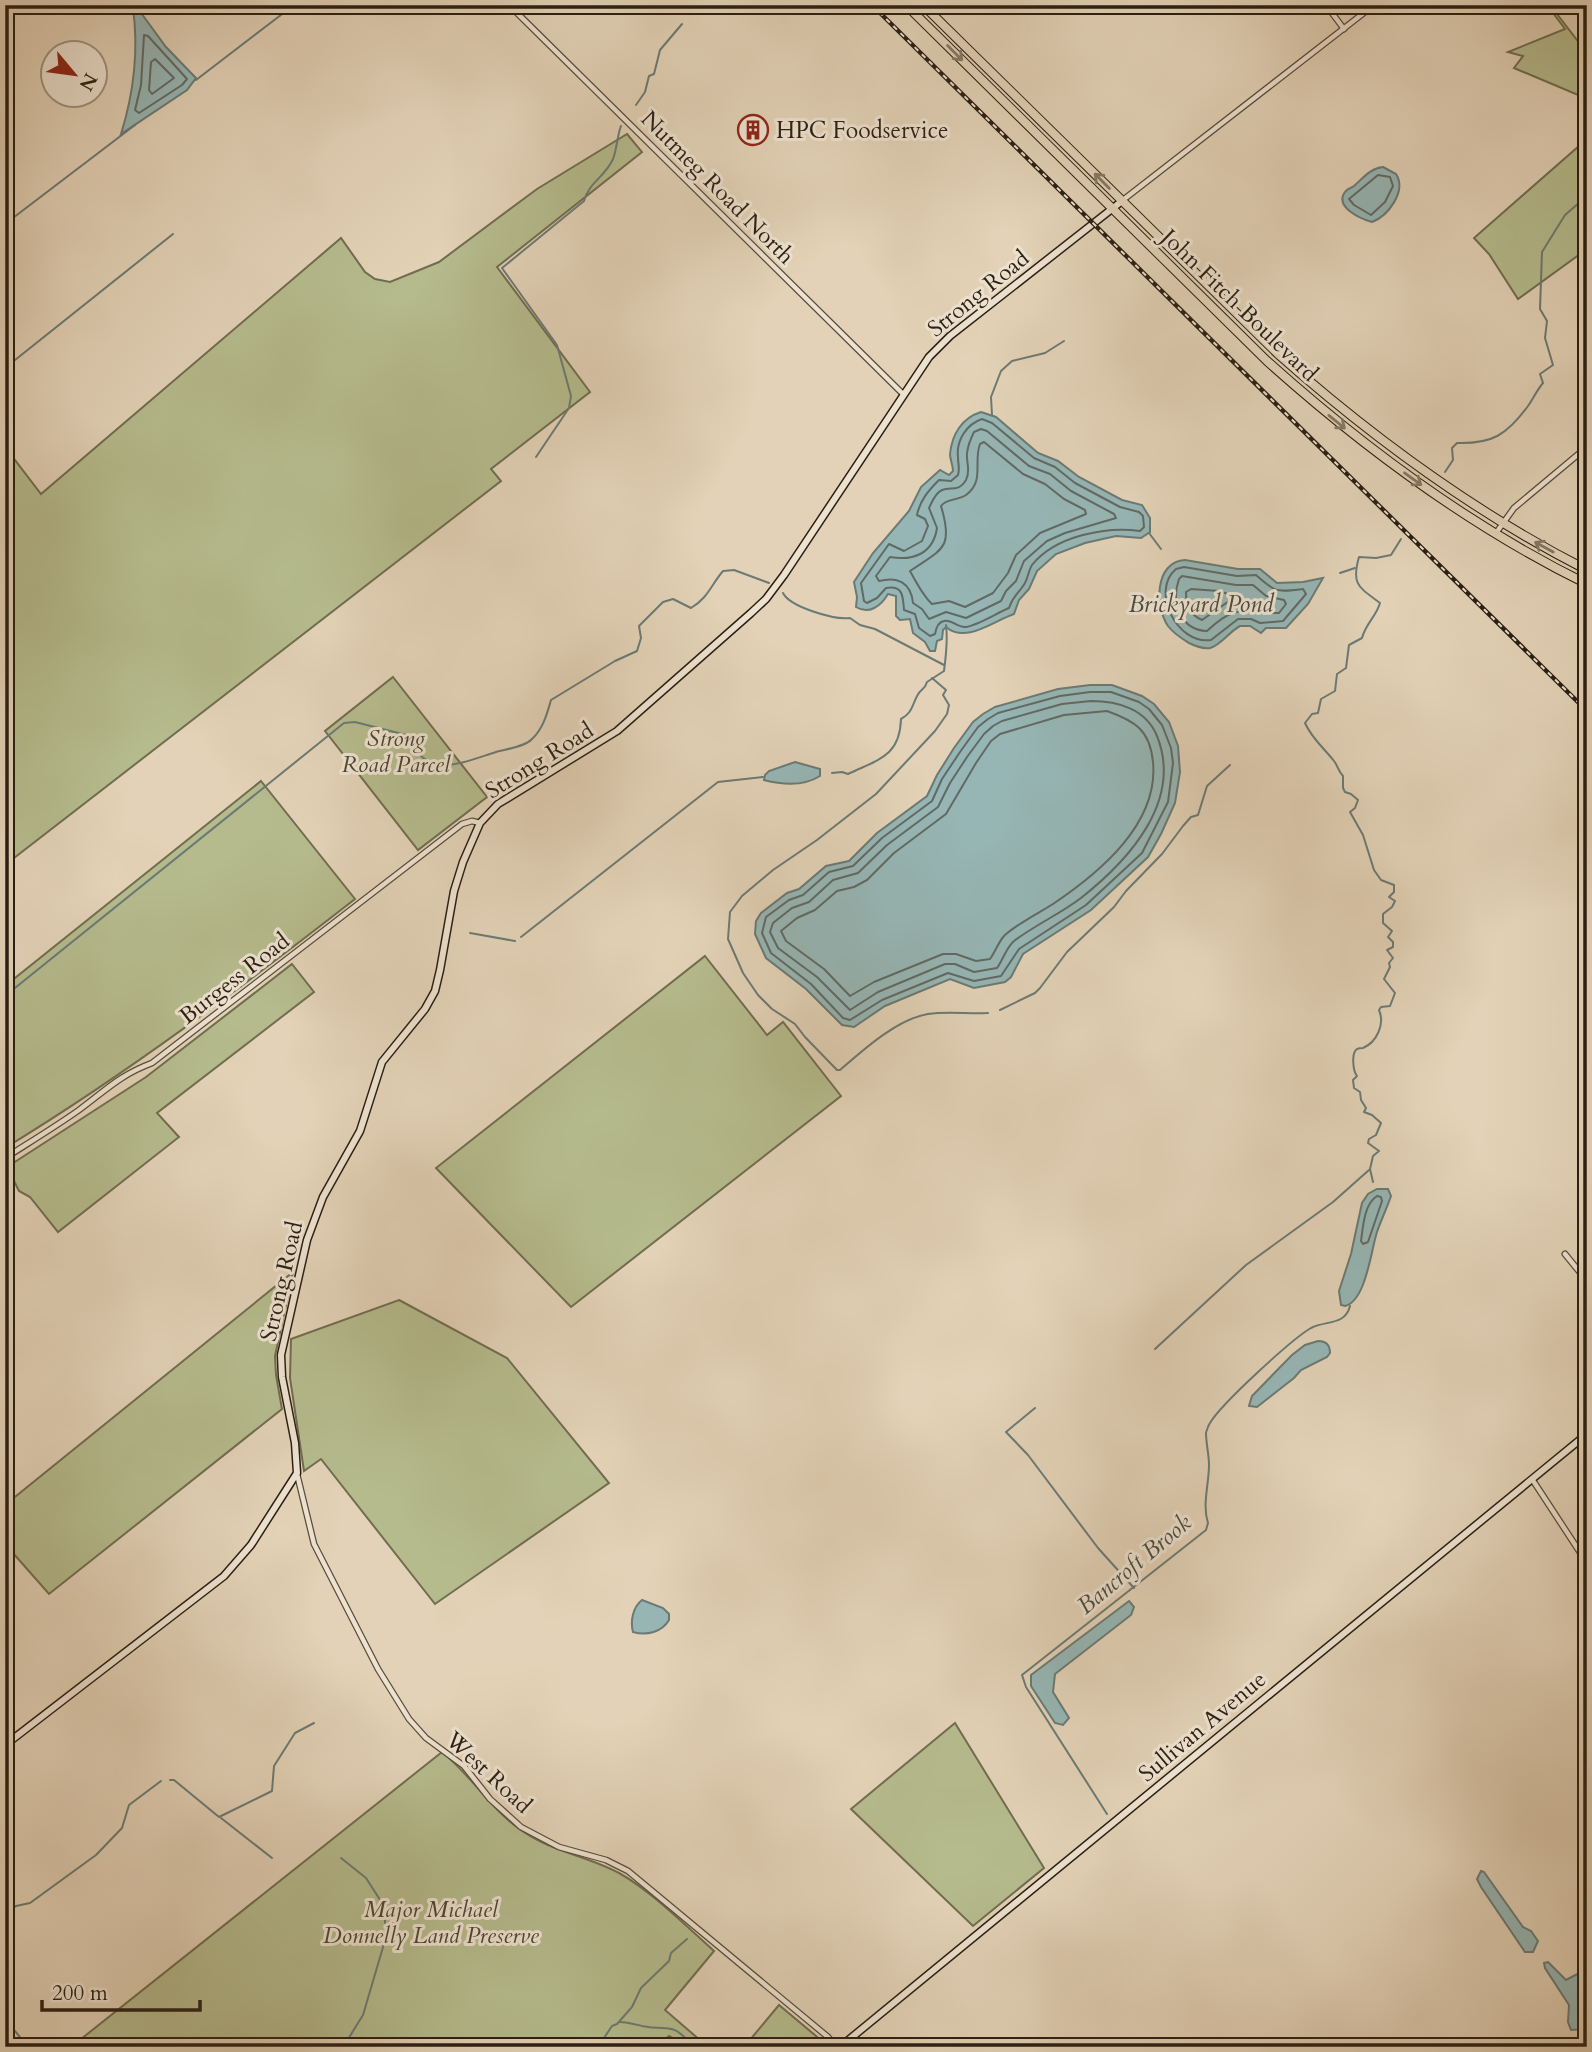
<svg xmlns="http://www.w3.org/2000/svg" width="1592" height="2052" viewBox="0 0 1592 2052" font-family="Cardo,serif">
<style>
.green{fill:#b5bb8d;stroke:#706d50;stroke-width:2}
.water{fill:#96b6b5;stroke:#6b7a74;stroke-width:2}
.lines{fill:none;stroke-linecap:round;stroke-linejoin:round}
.shore{stroke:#606a64;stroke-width:2}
.stream{stroke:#6b7a74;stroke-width:2}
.street-casing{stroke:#584c3b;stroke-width:7}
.secondary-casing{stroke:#2a1f12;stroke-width:9}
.highway-casing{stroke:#2a1f12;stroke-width:10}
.street{stroke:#ede2d0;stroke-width:4.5}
.secondary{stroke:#ede2d0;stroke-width:6}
.highway{stroke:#e3d2b7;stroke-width:8}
.rail-casing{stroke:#2a1f12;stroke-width:4.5}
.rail{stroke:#ede2d0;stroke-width:2;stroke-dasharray:5;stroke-linecap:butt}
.oneway{stroke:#867864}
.labels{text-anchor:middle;stroke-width:6;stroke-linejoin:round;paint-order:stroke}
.poi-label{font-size:23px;fill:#2a1f12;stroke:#ede2d0;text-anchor:start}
.street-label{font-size:23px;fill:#2a1f12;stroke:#ede2d0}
.park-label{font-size:23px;font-style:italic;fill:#4d4631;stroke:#ede2d0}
.water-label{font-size:24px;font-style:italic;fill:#4a4c43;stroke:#ede2d0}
</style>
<rect width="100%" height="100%" fill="#e3d2b7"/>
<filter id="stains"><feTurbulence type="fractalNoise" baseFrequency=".00286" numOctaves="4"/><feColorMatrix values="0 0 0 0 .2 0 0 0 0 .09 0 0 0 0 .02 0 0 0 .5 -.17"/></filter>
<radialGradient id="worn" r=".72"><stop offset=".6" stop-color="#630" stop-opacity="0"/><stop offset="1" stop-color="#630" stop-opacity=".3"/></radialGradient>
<g class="green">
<polygon points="1547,5 1550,5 1587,53 1587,110 1583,97 1514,68 1523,56 1508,52 1565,29"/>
<polygon points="627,134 642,152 497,267 590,392 491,469 501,481 5,865 5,447 41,494 341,238 365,272 375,279 390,282 439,262 537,189"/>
<polygon points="1587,139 1587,249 1518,299 1489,254 1474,238"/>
<polygon points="393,677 487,797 418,850 325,731"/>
<path d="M261 781 355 899C242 987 128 1073 5 1148V986Z"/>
<polygon points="705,956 767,1035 783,1022 841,1096 571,1307 436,1168"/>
<polygon points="292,964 314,992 157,1113 179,1137 58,1232 30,1197 19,1191 7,1167 146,1077"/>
<polygon points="293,1272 275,1356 276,1375 282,1409 49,1594 5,1544 5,1505"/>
<polygon points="399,1300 507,1358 609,1483 435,1604 321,1459 304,1471 290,1378 291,1339"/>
<polygon points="955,1723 1044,1868 973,1926 851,1809"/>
<path d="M442 1752C471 1775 489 1807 518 1828 550 1852 586 1855 619 1873 650 1890 687 1927 714 1951L665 2010 708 2047H689L669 2036 656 2047H71Z"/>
<polygon points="779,2005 828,2046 744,2047"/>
</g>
<g class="water">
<path d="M136 6 166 47 196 78 187 90 121 134C134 92 139 52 133 8Z"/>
<path d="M1383 167 1396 174C1407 191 1388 216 1372 222 1361 219 1334 207 1345 192 1348 188 1350 189 1354 186 1363 178 1371 168 1383 167Z"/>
<path d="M981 412 996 417 1038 453 1058 461 1079 477 1122 500 1142 505 1150 518V532L1141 538 1116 536 1085 543 1056 554 1037 571 1029 589 1019 600 1014 614C993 621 966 644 946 627L943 630 942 639 937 641 935 651H930L925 642 913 633 910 619 900 620 896 616V596L888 594C881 606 869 615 856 607L857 597 854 582 873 553 909 511 921 487 940 470 949 475 953 471C953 465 950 460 950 454 952 434 962 418 981 412Z"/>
<path d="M1185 560 1238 569H1260L1277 583 1303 582 1323 578 1308 604 1286 628H1266L1261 633 1250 626H1240C1230 631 1220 646 1210 648 1203 649 1195 646 1189 643 1181 638 1174 634 1168 626 1155 607 1154 562 1185 560Z"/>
<polygon points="1090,685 1112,685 1142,696 1154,704 1169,722 1178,746 1180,772 1175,803 1161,834 1148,857 1091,910 1023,954 1011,977 1005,982 974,988 950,979 885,1006 854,1027 842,1025 806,989 766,958 755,934 756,921 761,913 787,893 799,889 826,866 849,861 877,833 927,796 937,775 954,748 973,722 983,714 995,707 1058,689"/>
<path d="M795 762 820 769V776C804 786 783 785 764 780L765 775 769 771Z"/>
<path d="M1377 1189H1388L1391 1196C1387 1208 1381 1220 1377 1232 1371 1250 1366 1301 1345 1306L1341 1305 1339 1291 1351 1254 1362 1203 1368 1194Z"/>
<path d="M1318 1341C1325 1341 1330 1344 1330 1353L1327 1357 1301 1370 1294 1378 1257 1407 1249 1406 1252 1396 1292 1355 1305 1345Z"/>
<path d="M642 1600 663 1608 669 1614V1620C662 1632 647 1636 633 1632 630 1621 633 1607 642 1600Z"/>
<polygon points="1129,1601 1134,1607 1131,1615 1055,1674 1053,1692 1069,1718 1063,1725 1055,1723 1031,1686 1031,1675"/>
<polygon points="1481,1871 1484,1872 1523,1927 1531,1931 1538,1941 1533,1952 1525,1952 1481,1887 1477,1879"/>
<polygon points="1548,1962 1566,1980 1587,1969 1587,2029 1571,2030 1568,2022 1569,2005 1545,1968 1544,1963"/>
</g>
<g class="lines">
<g class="shore">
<polygon points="144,35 148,36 187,79 182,85 139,113 135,110 141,85"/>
<polygon points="155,59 174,78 152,94 149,90 151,62"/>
<polygon points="1378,175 1390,177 1393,186 1385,202 1371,215 1354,205 1349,199"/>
<path d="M982 419 992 423 1034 458 1055 467 1075 483 1120 507 1139 512 1143 516 1144 527 1140 531C1106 526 1055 536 1032 565 1028 571 1028 580 1023 586 1017 595 1013 596 1009 608 997 613 978 625 966 627 957 628 952 619 944 621 938 622 936 628 935 634L930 636 919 628 915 614 904 610C903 596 903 585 886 588L877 598 867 603 864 601 861 583 889 544 904 551 922 541 928 526 925 519 917 515C920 500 929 490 939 480L951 481 958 475C960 468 958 464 958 457 956 440 967 424 982 419Z"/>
<path d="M981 429 987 431 1029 466 1050 474 1071 491 1114 514 1116 518 1065 533 1047 541 1024 561 1016 581 1006 591 1001 601 966 618 946 612 929 619 922 609 913 603C911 583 898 576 879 581L876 576 890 557C913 561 933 554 937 528L929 508C932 502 935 493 942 490 951 486 958 493 966 480 971 471 966 462 967 453 968 445 971 438 974 432Z"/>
<path d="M984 442 1023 474 1045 484 1064 499 1085 510 1086 514 1040 533 1016 555 1008 573 993 593 965 607 949 601 932 604C923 596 916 582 910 571 942 549 954 549 941 506 947 498 957 501 966 495 985 481 973 462 980 444Z"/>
<path d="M1184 567 1237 576 1256 575C1276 593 1276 592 1303 589L1306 594 1283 621 1260 623 1251 619H1238L1211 640C1177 645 1150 591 1176 569Z"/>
<path d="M1182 576 1236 585H1253L1266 596 1284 600 1286 604 1279 613C1241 614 1238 602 1207 631 1180 630 1171 602 1179 579Z"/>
<path d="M1191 589 1219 591 1231 595 1232 599 1202 620C1189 614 1186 606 1186 592Z"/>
<polygon points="1090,692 1111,692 1139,702 1149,709 1162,725 1171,748 1173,763 1168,802 1142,853 1086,905 1019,949 1001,976 974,981 948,973 882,1000 850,1020 843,1018 811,984 771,953 762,933 766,917 789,900 803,895 829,872 853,866 882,838 932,801 942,779 960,752 978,727 988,719 998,713 1060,696"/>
<path d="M1091 701C1118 701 1146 709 1157 736 1183 801 1129 860 1081 898 1060 914 1035 925 1014 941 1006 948 1003 960 997 968L974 972 955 964H945L878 992 850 1010 817 977 778 948 770 932 773 923 792 908 809 902 833 880 858 873 887 845 938 807 950 783 967 757 984 734 993 726 1002 721 1062 704Z"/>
<path d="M1107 711C1135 721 1150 730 1153 762 1159 824 1099 873 1053 904 1039 913 1015 925 1004 936 998 943 995 952 990 959L976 961 956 954H943L874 982 850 996 824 969 786 941 781 931 797 918 815 910 837 891 854 887 867 880 894 853 946 814 976 763 991 741 1000 734 1064 715Z"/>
<path d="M1377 1196 1381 1197 1382 1201 1368 1242 1363 1244 1361 1241C1363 1227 1364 1204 1377 1196Z"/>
</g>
<g class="stream">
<polyline points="686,10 687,5"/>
<polyline points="196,80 294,5"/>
<polyline points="636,105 645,92 649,76 654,74 660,50 682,24"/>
<polyline points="5,224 135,125"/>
<polyline points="5,368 173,234"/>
<polyline points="992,415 991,397 1001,371 1012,361 1045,353 1064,341"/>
<path d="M536 457 569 408 571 396 557 345 502 268 584 201C589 182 605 177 613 159 617 149 617 136 621 126"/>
<path d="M1445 472 1453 460 1452 448 1457 443C1492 444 1507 435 1528 406 1533 399 1537 390 1543 383L1540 374 1553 365 1545 338 1547 321 1540 309 1542 252 1565 215 1587 196"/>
<polyline points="1149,533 1161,549"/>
<polyline points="1340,573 1355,568"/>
<path d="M783 593C790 607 834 620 850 618L860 625 875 629 944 665"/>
<path d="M932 678 946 690 943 695 949 705 947 714 935 731 876 794 817 840 773 870 742 896 730 912 728 939 743 973 758 995 772 1009 795 1024 805 1037 837 1070H840C863 1050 897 1019 928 1014 947 1011 968 1014 988 1013"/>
<path d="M832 773 842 772 848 774C877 760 900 757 901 719 912 713 912 706 917 696 920 689 925 690 927 682L944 671C946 656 948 640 946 625"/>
<polyline points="470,933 515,941"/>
<polyline points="521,937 718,782 763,777"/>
<path d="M5 996 344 723 355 722 410 736C424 782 464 762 496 752 506 749 525 747 532 739 543 729 547 714 551 700L615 661 637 651 641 638 639 626 663 602 673 599 691 608C708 598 711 585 723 571L734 570 769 583"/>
<polyline points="1000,1010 1035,993 1040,988 1067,952 1114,907 1126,891 1162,854 1183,826 1191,817 1198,815 1207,786 1230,765"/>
<path d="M1373 1182 1370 1169 1373 1156 1379 1151 1368 1143 1369 1139 1376 1135 1381 1123 1372 1115 1364 1112 1366 1108 1361 1100 1360 1092 1354 1088 1353 1080 1357 1076C1353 1071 1351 1053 1357 1049 1359 1048 1361 1048 1363 1048 1377 1042 1385 1024 1379 1010L1381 1007 1390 1006 1395 993 1384 979 1390 967 1389 963 1393 958 1387 950 1393 947V942L1388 937 1392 931 1383 923V914L1392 907 1395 901 1389 897 1394 892V885L1381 880 1374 870 1363 835 1350 812 1355 808 1358 800 1351 794 1345 792 1343 788V776C1338 771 1338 766 1334 761 1324 748 1312 739 1305 723L1312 714 1318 713 1321 699 1335 691 1337 674 1346 668 1349 645 1362 638C1366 623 1376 617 1380 603 1359 587 1351 585 1359 557L1376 558 1391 555 1401 539"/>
<polyline points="1155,1349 1246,1265 1333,1202 1369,1170"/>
<polyline points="1035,1408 1006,1432 1028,1455 1098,1548 1134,1588"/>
<polyline points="170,1780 174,1780 219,1817 272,1791 274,1766 295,1733 314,1723"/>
<path d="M1107 1814 1026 1687 1022 1675 1206 1530 1208 1523C1202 1505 1209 1484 1209 1465 1209 1455 1206 1443 1206 1433 1206 1432 1209 1424 1210 1423 1221 1404 1292 1339 1311 1328 1326 1320 1345 1326 1350 1306"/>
<polyline points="221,1818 272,1858"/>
<polyline points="341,1858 366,1878 384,1906 386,1937 363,2015 345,2044"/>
<polyline points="5,1912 16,1906 30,1903 96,1855 122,1828 129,1805 161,1781"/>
<path d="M619 2022C627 2022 634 2024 642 2026 671 2032 670 2020 694 2047"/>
<polyline points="6,2047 10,2042 11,2032 15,2031 28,2047"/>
<polyline points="153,2047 165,2042 173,2047"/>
<polyline points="598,2047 612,2026 617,2024 632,2007 641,1988 669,1961 671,1953 687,1939"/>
</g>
<g class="street-casing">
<g id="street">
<polyline points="509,5 903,394"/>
<polyline points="1326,5 1344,29"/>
<polyline points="1123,200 1374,5"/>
<polyline points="1496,533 1514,508 1587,447"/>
<path d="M5 1158C30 1142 55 1127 79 1110 106 1090 120 1075 152 1063L462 824 472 821 480 823"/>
<polyline points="1565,1254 1587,1281"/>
<polyline points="297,1474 314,1544 378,1669 409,1719 426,1738 464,1766 490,1799 521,1827 559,1847 606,1860 628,1871 828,2037 837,2047"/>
<polyline points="1532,1479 1587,1563"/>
</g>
</g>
<g class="secondary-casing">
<g id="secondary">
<polyline points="5,1745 224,1576 251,1545 297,1473 295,1443 282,1377 281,1355 307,1240 323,1197 360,1131 382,1062 425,1009 435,991 440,970 454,891 463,862 480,823 498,804 617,731 751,613 766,599 784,575 929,357 950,336 1122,201"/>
<polyline points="840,2047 1587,1434"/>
</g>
</g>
<g class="highway-casing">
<g id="highway">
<path d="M906 5 1267 361C1364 448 1469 526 1587 584"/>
<path d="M923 5 1278 354C1373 438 1473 512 1587 570"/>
</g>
</g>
<use href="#street" class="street"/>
<use href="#secondary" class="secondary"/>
<use href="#highway" class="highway"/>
<g class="rail-casing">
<polyline id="rail" points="872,5 1587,711"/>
</g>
<use href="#rail" class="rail"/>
</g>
<defs><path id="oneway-shaft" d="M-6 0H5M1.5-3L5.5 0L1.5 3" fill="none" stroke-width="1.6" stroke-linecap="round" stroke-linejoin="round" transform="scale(1.75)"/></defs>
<g class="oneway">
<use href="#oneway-shaft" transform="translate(955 53) rotate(45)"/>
<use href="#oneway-shaft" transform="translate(1102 181) rotate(-135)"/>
<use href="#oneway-shaft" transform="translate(1337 422) rotate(39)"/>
<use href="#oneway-shaft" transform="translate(1413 479) rotate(36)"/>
<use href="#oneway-shaft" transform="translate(1544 547) rotate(-151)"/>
</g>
<defs>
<g id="building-ring" transform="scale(1.575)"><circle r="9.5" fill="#ede2d0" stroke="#8f2418" stroke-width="1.5"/><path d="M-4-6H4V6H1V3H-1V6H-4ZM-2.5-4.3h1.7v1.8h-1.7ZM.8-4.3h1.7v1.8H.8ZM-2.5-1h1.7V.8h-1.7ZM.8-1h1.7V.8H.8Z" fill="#8f2418"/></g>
</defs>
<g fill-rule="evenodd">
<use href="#building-ring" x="753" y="130"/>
</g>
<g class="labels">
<g class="poi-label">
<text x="776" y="138">HPC Foodservice</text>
</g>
<g class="street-label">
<text transform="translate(718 187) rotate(45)" y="8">Nutmeg Road North</text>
<text transform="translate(978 293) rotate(-39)" y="8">Strong Road</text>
<text transform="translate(1240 305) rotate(44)" y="8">John Fitch Boulevard</text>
<text transform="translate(539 760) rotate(-32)" y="8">Strong Road</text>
<text transform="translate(234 978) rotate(-38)" y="8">Burgess Road</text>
<text transform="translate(281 1281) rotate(-77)" y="8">Strong Road</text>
<text transform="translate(1202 1726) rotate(-40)" y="8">Sullivan Avenue</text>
<text transform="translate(489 1772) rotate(43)" y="8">West Road</text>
</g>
<g class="park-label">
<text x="396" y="746">Strong<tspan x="396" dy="26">Road Parcel</tspan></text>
<text x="431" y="1917">Major Michael<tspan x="431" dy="26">Donnelly Land Preserve</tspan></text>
</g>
<g class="water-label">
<text x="1201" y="612">Brickyard Pond</text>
<text transform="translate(1134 1564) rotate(-40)" y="8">Bancroft Brook</text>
</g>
</g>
<rect width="1592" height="2052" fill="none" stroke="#e3d2b7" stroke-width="28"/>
<rect x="7" y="7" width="1578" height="2038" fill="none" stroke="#2a1f12" stroke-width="3.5"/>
<rect x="14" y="14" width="1564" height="2024" fill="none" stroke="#2a1f12" stroke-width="2"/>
<g transform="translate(74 74) rotate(119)"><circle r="33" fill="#ede2d0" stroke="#9f9484" stroke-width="2"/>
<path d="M0-5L12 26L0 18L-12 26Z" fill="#8f2418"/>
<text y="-10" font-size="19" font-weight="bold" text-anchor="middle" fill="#2a1f12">N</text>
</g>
<path d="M42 2000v10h158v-10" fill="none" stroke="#2a1f12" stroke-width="3.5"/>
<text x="52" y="2000" font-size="21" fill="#2a1f12" stroke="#ede2d0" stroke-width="5" paint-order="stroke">200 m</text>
<rect width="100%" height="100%" filter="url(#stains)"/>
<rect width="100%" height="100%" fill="url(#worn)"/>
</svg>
